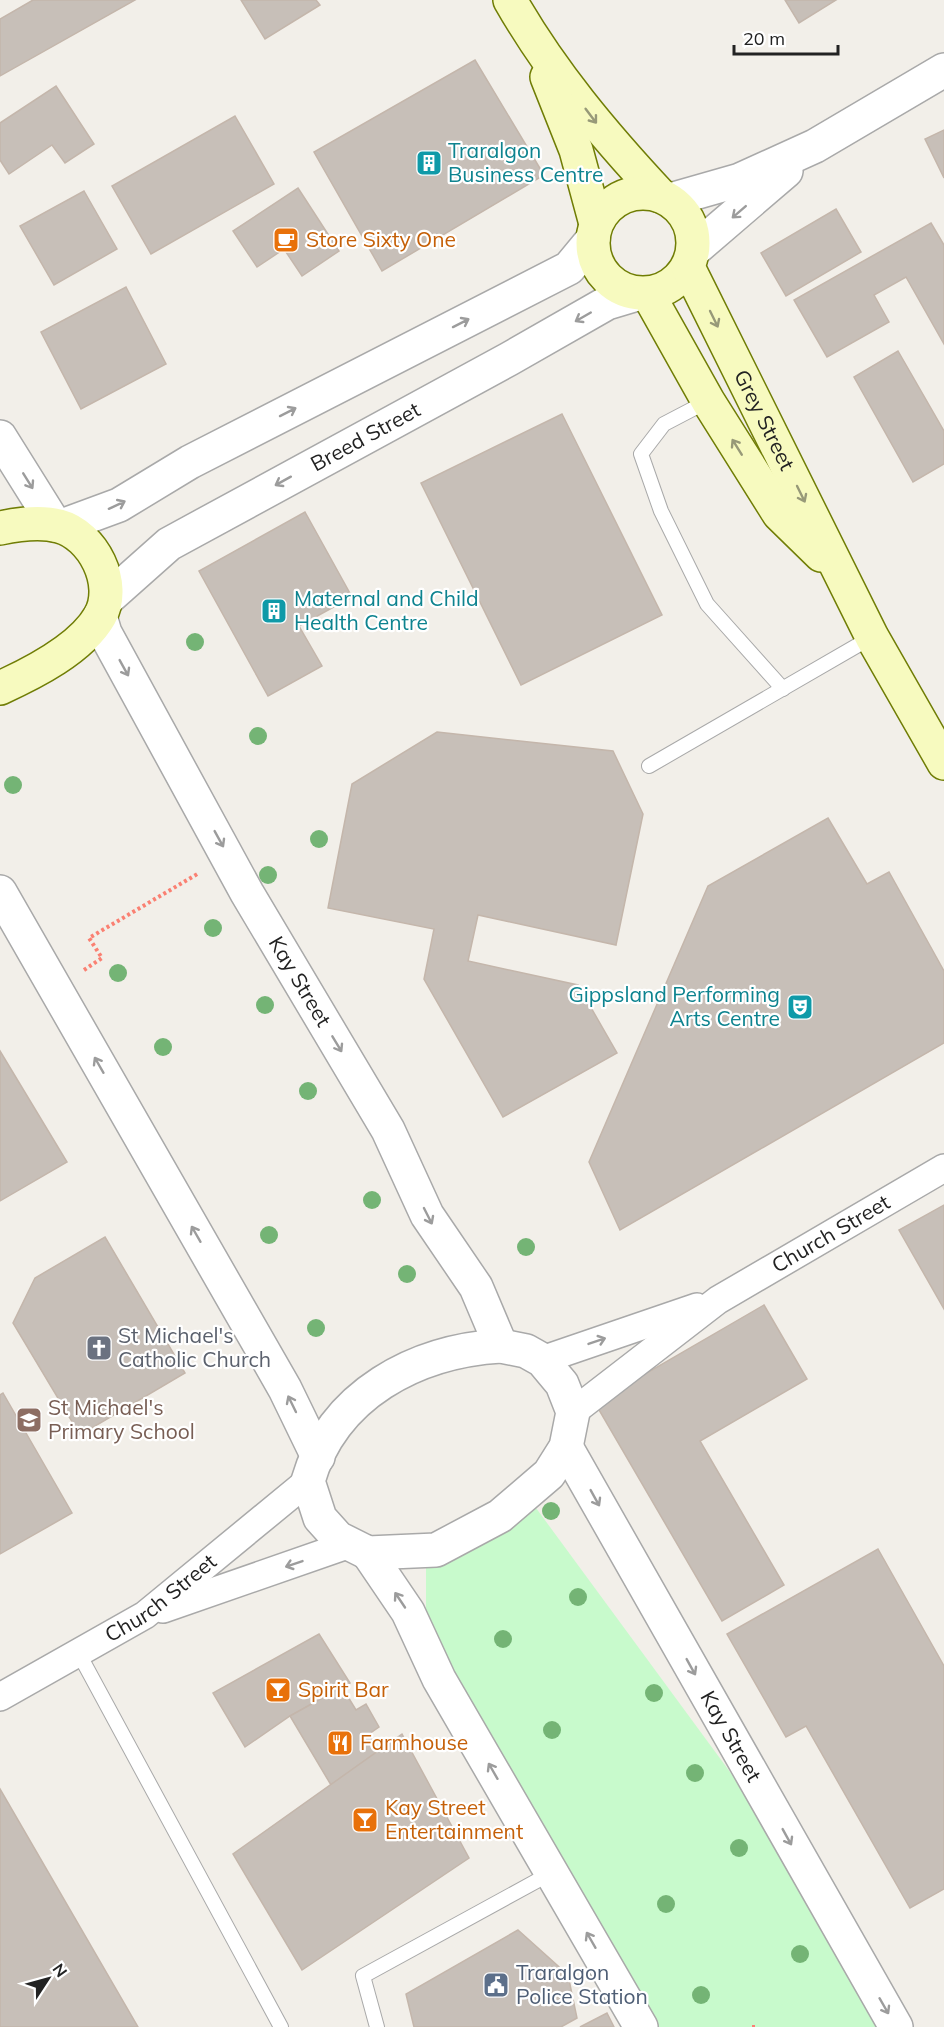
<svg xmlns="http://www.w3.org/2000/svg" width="944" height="2027" viewBox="0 0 944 2027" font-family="Mulish,sans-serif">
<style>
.park{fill:#c8facc}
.building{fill:#c7bfb8;stroke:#c4b6ab;stroke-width:1.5}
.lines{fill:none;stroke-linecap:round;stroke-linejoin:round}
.service-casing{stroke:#a9a9a9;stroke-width:16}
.minor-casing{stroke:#a9a9a9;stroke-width:30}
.tertiary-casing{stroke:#a9a9a9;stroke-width:36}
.secondary-casing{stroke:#707d05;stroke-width:36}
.path{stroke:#fa8072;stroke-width:4;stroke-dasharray:3 3;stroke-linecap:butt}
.service{stroke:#fff;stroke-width:14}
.minor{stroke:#fff;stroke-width:27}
.tertiary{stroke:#fff;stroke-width:33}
.secondary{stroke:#f7fabf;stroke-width:33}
.tree{fill:#74b475}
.oneway{stroke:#979978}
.oneway2{stroke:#9c9c9c}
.labels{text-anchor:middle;stroke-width:4.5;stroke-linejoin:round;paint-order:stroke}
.culture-label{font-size:21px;fill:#0d838f;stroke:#fff;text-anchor:start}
.food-label{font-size:21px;fill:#c56008;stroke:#fff;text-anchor:start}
.street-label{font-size:21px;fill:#222;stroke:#fff}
.worship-label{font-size:21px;fill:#5b616d;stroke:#fff;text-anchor:start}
.education-label{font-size:21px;fill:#785e54;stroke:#fff;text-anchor:start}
.service-label{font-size:21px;fill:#4e5e75;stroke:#fff;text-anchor:start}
</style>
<rect width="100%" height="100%" fill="#f2efe9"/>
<polygon class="park" points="525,1493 816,1889 895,2027 641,2027 426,1651 426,1554"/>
<g class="building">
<polygon points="33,0 135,0 0,76 0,19"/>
<polygon points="241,0 316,0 320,5 265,39"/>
<polygon points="785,0 836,0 799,23"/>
<polygon points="475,60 544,175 382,271 314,152"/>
<polygon points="56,86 94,144 65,163 52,145 9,174 0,160 0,123"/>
<polygon points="235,116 274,184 151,254 112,186"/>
<polygon points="944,130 944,178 925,139"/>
<polygon points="298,188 339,251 302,276 284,249 257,267 233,231"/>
<polygon points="84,191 117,249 54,285 20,226"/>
<polygon points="836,209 861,252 786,296 761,253"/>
<polygon points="931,223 944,245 944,344 906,277 874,295 889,322 827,357 794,300"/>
<polygon points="126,287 166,364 81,409 41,332"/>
<polygon points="898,351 944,431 944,464 913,482 854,377"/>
<polygon points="562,414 662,615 521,685 421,483"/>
<polygon points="305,512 352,597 299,626 322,666 268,696 199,571"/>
<polygon points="437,732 613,751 643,814 616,945 478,915 468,961 578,985 617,1053 503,1117 424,979 434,929 328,908 352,784"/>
<polygon points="828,818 867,884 889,872 944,971 944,1043 620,1230 589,1162 708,886"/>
<polygon points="0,1051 67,1162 0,1201"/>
<polygon points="944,1205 944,1309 899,1230"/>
<polygon points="105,1237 185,1373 80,1435 13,1323 35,1278"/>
<polygon points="764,1305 807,1379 700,1441 784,1585 722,1621 595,1403"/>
<polygon points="3,1393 72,1513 0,1554 0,1395"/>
<polygon points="878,1549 944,1666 944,1889 910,1908 806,1726 786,1737 727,1634"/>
<polygon points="319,1634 350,1683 290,1716 245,1747 213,1693"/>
<polygon points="342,1687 356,1710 366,1704 379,1727 369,1734 378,1751 331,1785 290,1716"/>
<polygon points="402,1734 469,1858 302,1970 233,1854"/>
<polygon points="0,1789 138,2027 0,2027"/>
<polygon points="518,1930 568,1975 577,2018 561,2027 414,2027 406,1994"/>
<polygon points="607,2013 614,2027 580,2027"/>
</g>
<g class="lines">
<g class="service-casing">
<g id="service">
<polyline points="708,401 664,424 641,454 661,511 707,604 783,689"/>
<polyline points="649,766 872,637"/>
<polyline points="78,1652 281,2027"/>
<polyline points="377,2027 363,1976 553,1872"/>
</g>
</g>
<g class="minor-casing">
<g id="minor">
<polyline points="542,1360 697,1307"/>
<path id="s1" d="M573 1412 718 1300 944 1168"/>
<polyline points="163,1609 350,1544"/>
<path id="s2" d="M0 1697 145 1615 308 1481"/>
</g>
</g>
<g class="tertiary-casing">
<g id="tertiary">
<polyline points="670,200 740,180 815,146 944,70"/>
<polyline points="694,250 786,171"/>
<polyline points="0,437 55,525"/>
<polyline points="62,526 119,505 190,462 569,268 593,239"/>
<path id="s3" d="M106 600 169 544 509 359 607 303 637 294"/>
<path id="s4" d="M100 616 105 633 247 893 388 1130 427 1215 476 1287 501 1346"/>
<polyline points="0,892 285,1389 318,1457"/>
<path d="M501 1346 526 1351 542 1360 562 1384 573 1412 566 1447 549 1474 500 1516 436 1550 368 1553 338 1538 320 1518 308 1481C333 1394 416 1351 501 1346Z"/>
<path id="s5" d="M566 1447 896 2027"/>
<polyline points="368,1553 408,1612 439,1679 641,2027"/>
</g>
</g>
<g class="secondary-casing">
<g id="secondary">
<path d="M510 0C551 72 604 135 661 196"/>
<polyline points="547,77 576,150 596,224"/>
<circle cx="643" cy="243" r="50"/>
<path id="s6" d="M688 267 872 637 944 763"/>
<polyline points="648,294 708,401 779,514 821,555"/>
<path d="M0 528C19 524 40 521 59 526 93 535 118 584 100 616 81 649 33 673 0 688"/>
</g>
</g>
<g class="path">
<polyline points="84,970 102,958 89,938 199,873"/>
<polyline points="752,2027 758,2027"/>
</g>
<use href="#service" class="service"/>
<use href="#minor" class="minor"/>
<use href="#tertiary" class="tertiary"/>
<use href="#secondary" class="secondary"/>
</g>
<g class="tree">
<circle cx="195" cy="642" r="9"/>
<circle cx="258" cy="736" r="9"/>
<circle cx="13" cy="785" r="9"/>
<circle cx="319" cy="839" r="9"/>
<circle cx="268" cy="875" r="9"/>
<circle cx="213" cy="928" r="9"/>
<circle cx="118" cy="973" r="9"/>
<circle cx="265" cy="1005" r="9"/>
<circle cx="163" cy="1047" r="9"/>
<circle cx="308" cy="1091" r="9"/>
<circle cx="372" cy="1200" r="9"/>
<circle cx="269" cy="1235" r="9"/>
<circle cx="526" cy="1247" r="9"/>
<circle cx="407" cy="1274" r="9"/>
<circle cx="316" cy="1328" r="9"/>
<circle cx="551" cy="1511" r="9"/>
<circle cx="578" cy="1597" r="9"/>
<circle cx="503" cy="1639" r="9"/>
<circle cx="654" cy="1693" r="9"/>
<circle cx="552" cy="1730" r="9"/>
<circle cx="695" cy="1773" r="9"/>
<circle cx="739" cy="1848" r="9"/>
<circle cx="666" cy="1904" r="9"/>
<circle cx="800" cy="1954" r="9"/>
<circle cx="701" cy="1995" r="9"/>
</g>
<defs><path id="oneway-shaft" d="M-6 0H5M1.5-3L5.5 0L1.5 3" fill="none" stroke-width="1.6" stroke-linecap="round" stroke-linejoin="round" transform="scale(1.5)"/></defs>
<g class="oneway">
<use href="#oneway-shaft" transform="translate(591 116) rotate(53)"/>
<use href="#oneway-shaft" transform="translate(714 319) rotate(64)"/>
<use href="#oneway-shaft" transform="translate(737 447) rotate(-122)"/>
<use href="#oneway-shaft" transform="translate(801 494) rotate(64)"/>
</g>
<g class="oneway2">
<use href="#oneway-shaft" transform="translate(739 212) rotate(139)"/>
<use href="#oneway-shaft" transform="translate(583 317) rotate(150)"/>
<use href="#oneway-shaft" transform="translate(461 323) rotate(-27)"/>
<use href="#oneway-shaft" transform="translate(288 412) rotate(-27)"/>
<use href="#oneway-shaft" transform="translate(28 481) rotate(58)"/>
<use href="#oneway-shaft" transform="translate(283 481) rotate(151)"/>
<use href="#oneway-shaft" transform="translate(117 505) rotate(-25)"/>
<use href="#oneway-shaft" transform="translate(124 668) rotate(61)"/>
<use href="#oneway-shaft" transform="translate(219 839) rotate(61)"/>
<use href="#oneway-shaft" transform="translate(337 1044) rotate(59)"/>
<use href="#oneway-shaft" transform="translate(99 1065) rotate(-120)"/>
<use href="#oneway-shaft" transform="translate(428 1216) rotate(63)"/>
<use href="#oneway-shaft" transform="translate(196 1234) rotate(-120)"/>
<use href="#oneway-shaft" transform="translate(597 1341) rotate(-19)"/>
<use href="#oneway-shaft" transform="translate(292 1404) rotate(-116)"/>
<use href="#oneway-shaft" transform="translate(595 1498) rotate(61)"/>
<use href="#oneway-shaft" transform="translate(294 1564) rotate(161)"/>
<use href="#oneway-shaft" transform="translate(400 1600) rotate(-124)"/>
<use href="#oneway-shaft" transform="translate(691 1667) rotate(61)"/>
<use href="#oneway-shaft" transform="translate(493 1771) rotate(-120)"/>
<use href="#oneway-shaft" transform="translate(787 1837) rotate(61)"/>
<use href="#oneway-shaft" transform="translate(591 1940) rotate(-120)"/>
<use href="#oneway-shaft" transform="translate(884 2006) rotate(60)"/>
</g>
<defs>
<g id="building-square" transform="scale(1.35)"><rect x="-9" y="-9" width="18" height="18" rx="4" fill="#0f9aa8" stroke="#fff"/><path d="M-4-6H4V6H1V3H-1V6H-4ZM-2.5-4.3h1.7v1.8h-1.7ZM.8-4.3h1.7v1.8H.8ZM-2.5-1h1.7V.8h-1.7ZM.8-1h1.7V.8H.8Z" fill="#fff"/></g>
<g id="cafe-square" transform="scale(1.35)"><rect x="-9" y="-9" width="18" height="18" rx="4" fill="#e8710a" stroke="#fff"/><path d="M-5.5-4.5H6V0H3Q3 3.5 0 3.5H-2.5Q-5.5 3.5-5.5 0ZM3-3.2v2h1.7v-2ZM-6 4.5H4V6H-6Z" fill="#fff"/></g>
<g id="theatre-square" transform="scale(1.35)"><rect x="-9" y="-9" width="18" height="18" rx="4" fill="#0f9aa8" stroke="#fff"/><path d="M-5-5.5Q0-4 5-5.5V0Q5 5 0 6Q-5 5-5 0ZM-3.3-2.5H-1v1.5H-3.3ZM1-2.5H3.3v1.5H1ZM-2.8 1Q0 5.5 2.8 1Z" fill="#fff"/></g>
<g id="church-square" transform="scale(1.35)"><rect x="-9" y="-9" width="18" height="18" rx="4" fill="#6b7280" stroke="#fff"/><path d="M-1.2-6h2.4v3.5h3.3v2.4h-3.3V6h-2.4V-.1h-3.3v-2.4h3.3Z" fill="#fff"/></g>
<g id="school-square" transform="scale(1.35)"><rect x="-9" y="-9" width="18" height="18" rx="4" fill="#8d6e63" stroke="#fff"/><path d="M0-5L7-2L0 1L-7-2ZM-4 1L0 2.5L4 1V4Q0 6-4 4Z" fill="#fff"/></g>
<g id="bar-square" transform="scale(1.35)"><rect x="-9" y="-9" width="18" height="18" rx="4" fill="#e8710a" stroke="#fff"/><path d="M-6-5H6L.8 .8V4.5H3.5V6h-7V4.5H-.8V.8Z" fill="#fff"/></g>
<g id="restaurant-square" transform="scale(1.35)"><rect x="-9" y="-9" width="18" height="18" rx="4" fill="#e8710a" stroke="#fff"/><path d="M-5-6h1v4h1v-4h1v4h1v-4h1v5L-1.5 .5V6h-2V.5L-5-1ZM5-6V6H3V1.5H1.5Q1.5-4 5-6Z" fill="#fff"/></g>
<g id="civic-square" transform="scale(1.35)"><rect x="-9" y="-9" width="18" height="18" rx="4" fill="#5c6f8a" stroke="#fff"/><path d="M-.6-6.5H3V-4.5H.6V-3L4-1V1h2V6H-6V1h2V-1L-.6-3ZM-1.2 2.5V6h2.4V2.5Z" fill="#fff"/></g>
</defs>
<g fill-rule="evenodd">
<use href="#building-square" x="429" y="163"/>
<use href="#cafe-square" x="286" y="240"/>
<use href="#building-square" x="274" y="611"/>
<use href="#theatre-square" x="800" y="1007"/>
<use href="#church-square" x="99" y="1348"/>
<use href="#school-square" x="29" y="1420"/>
<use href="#bar-square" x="278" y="1690"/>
<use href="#restaurant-square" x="340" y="1743"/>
<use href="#bar-square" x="365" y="1820"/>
<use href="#civic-square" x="496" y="1985"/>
</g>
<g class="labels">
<g class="culture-label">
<text x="448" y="158">Traralgon<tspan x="448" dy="24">Business Centre</tspan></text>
<text x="294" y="606">Maternal and Child<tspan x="294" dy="24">Health Centre</tspan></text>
<text x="780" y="1002" text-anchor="end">Gippsland Performing<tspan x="780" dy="24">Arts Centre</tspan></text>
</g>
<g class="food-label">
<text x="306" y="247">Store Sixty One</text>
<text x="298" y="1697">Spirit Bar</text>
<text x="360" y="1750">Farmhouse</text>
<text x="385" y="1815">Kay Street<tspan x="385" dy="24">Entertainment</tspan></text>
</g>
<g class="street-label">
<text dy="7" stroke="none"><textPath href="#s6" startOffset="171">Grey Street</textPath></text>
<text dy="7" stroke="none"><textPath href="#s3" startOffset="308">Breed Street</textPath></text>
<text dy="7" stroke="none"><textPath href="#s4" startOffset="417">Kay Street</textPath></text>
<text dy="7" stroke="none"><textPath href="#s1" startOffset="314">Church Street</textPath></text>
<text dy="7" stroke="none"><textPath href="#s2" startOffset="189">Church Street</textPath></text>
<text dy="7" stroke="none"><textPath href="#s5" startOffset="333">Kay Street</textPath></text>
</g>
<g class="worship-label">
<text x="118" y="1343">St Michael's<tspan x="118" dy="24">Catholic Church</tspan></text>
</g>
<g class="education-label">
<text x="48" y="1415">St Michael's<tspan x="48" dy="24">Primary School</tspan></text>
</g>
<g class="service-label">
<text x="516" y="1980">Traralgon<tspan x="516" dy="24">Police Station</tspan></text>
</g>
</g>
<g transform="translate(48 1979) rotate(54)" stroke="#ffffff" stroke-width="4.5" paint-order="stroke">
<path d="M0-4.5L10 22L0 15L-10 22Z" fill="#222222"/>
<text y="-9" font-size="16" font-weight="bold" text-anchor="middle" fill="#222222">N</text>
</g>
<path d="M734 45v9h104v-9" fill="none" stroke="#222222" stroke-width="3"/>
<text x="743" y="45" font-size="18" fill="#222222" stroke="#ffffff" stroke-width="4.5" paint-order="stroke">20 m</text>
</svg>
